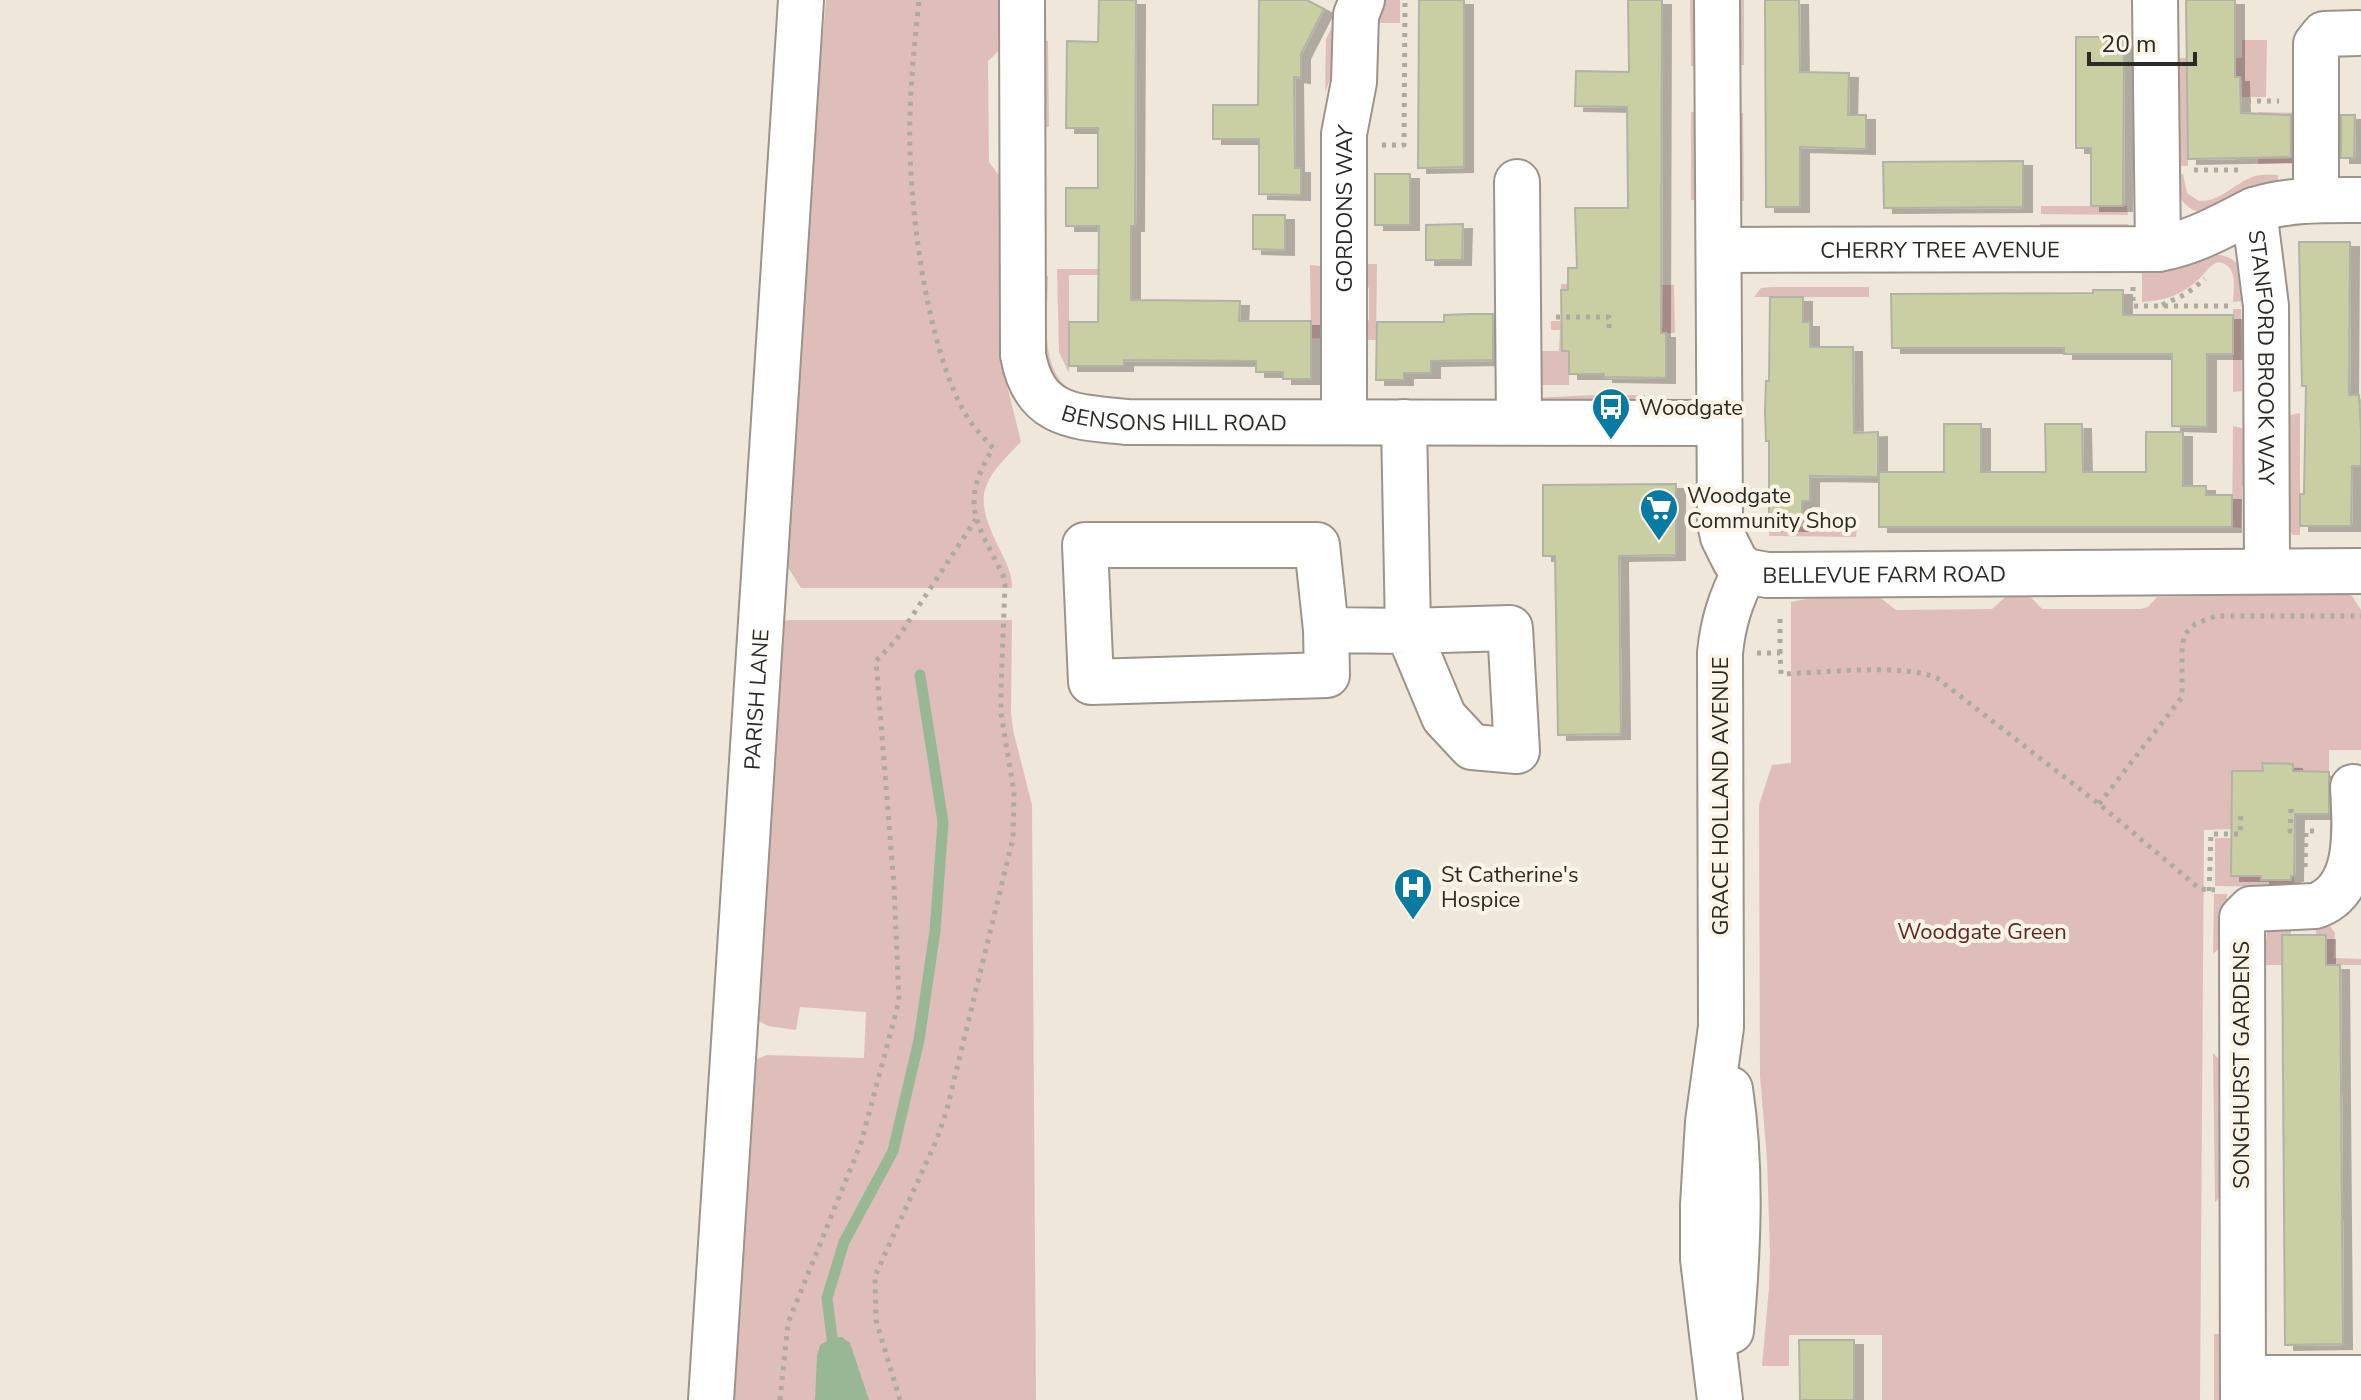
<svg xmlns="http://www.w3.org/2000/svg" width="2361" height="1400" viewBox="0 0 2361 1400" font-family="'Nunito Sans',sans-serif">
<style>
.green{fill:#dfbeba}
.water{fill:#98b895}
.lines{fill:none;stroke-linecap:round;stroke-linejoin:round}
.stream{stroke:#98b895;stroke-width:11}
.building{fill:#c9cfa2;stroke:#b1b3a6;stroke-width:2;filter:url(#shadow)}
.minor-casing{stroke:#9b9489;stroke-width:48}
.path{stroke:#afaaa0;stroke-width:5;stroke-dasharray:4 6;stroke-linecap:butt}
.minor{stroke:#fff;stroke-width:44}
.labels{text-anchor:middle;stroke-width:8;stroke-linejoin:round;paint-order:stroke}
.street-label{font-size:22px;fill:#2c2a25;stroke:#fbf4e7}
.poi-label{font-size:22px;fill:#2c2a25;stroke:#fbf4e7;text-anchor:start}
.park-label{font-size:22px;fill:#632522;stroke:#fbf4e7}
</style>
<defs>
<filter id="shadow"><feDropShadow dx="9" dy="5" stdDeviation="0" flood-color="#0004"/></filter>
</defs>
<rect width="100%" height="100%" fill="#eee7da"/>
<g class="green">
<path d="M826 0H1004L1002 48 988 61 989 162 1003 181 1006 381 1021 442C977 485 974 498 1001 552 1007 564 1012 574 1012 588H801L782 558 809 184Z"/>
<rect x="1377" y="0" width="23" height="23"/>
<polygon points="1690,0 1701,0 1701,66 1691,66"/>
<rect x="1734" y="0" width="10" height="65"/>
<polygon points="1339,13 1340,54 1325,92 1326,39"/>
<polygon points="2242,40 2267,40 2266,97 2241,97 2240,77 2188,77 2188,166 2169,165 2168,64 2179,58 2242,58"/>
<polygon points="1038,41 1048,41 1049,127 1038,127"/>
<rect x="1691" y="112" width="10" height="88"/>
<polygon points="2258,112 2304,113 2304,163 2258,164 2258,157 2298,157 2299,115 2258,115"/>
<polygon points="1734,113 1743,113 1744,201 1734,201"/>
<path d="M2173 174H2183L2187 193 2199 201C2220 202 2234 184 2252 177 2261 174 2269 175 2278 175V187L2202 213C2180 207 2178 194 2173 174Z"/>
<polygon points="2041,206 2127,206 2128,215 2041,214"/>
<polygon points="2040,224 2128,224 2129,228 2044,233"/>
<path d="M2211 254C2245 256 2241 273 2245 301L2233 302C2234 286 2238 266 2219 262 2209 265 2207 271 2200 278 2184 294 2165 301 2142 302V267Z"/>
<polygon points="1357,264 1377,264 1376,340 1358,340 1358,330 1369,320 1369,288 1358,276"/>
<polygon points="1310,265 1320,266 1329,271 1330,339 1311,338"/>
<polygon points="1057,269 1099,269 1099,275 1069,275 1069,373 1059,352"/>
<path d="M1048 276C1048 315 1036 378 1081 396 1095 401 1111 399 1125 399V408H1092L1046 375 1038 277Z"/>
<polygon points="1561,284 1674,285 1675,333 1661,333 1591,291 1561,290"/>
<polygon points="1771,287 1869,287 1869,297 1754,297 1761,288"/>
<polygon points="2233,309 2241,309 2242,391 2233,392"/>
<polygon points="1527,321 1541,321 1542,351 1559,351 1560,330 1551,330 1551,321 1602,321 1569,335 1569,385 1527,385"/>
<polygon points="1593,395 1645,395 1645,405 1533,407 1533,398"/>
<polygon points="2300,413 2300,535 2293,535 2290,531 2289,486 2282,486 2282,417"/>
<polygon points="2233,426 2250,430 2250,485 2242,486 2241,528 2232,527"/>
<polygon points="1769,526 1857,526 1856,537 1775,536 1769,536"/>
<polygon points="2012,591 2025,591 2042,609 2141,609 2148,607 2157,597 2344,593 2352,596 2361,610 2361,750 2329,750 2329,772 2293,771 2292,764 2263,763 2263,771 2233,771 2233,829 2204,830 2200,1400 1882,1400 1882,1335 1789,1335 1789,1366 1762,1366 1769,1288 1770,1252 1767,1159 1760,1076 1759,805 1772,765 1791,763 1791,602 1835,593 1878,596 1896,610 1992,609"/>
<polygon points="790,620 1012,620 1011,712 1013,730 1032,805 1036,1400 726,1400 752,1061 767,1055 864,1058 866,1012 800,1007 796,1030 768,1026 754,1018 769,623"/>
<polygon points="2215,838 2231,838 2231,876 2261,876 2261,880 2290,880 2291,876 2294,876 2294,887 2215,886"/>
<polygon points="2214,894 2227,894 2225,943 2213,954"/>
<polygon points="2315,916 2324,918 2335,933 2334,958 2361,959 2361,965 2264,965 2267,931 2275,919 2291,917 2291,935 2281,935 2282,958 2326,958 2316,935"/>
<polygon points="2213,1053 2227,1068 2227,1191 2215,1202"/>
<rect x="2214" y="1334" width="13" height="66"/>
</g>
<polygon class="water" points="842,1337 850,1343 869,1400 815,1400 817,1356 820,1345 832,1338"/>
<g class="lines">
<polyline class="stream" points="832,1338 827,1298 844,1242 893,1151 919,1040 935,931 943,822 920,675"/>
</g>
<g class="building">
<polygon points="1099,0 1136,0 1135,226 1131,226 1131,300 1240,301 1239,321 1311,321 1311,379 1283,379 1283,372 1256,372 1256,361 1124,360 1124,366 1069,366 1069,322 1098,322 1099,226 1066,226 1066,188 1098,188 1098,128 1066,128 1067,41 1098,42"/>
<polygon points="1259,0 1307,0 1324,9 1301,54 1301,78 1294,77 1295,168 1301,168 1301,195 1259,194 1259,139 1213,139 1213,105 1258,105"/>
<polygon points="1419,0 1464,0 1464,167 1418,168"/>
<polygon points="1628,0 1662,0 1661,333 1666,333 1666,378 1604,377 1604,374 1569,374 1569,351 1562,351 1561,290 1568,290 1568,268 1577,268 1575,208 1628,208 1627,107 1575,106 1576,71 1629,72"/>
<polygon points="1765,0 1799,0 1800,72 1849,73 1848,115 1866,115 1866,149 1800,147 1800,207 1766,207"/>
<polygon points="2186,0 2235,0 2235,77 2240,77 2241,113 2291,115 2291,157 2188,159"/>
<polygon points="2076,37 2124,37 2123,206 2091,206 2091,148 2076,148"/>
<polygon points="2341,115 2355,115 2354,158 2341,158"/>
<polygon points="2023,161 2023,207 1884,208 1883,162"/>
<rect x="1375" y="174" width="35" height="51"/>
<polygon points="1253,215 1285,215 1285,250 1253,249"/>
<polygon points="1463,224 1462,260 1426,260 1426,225"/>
<polygon points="2299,242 2350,242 2349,395 2359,395 2361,431 2361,466 2352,466 2351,526 2300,526 2300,494 2304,494 2306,386 2302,386"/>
<polygon points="2093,290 2123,290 2123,315 2233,315 2233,354 2207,354 2207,427 2172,426 2172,354 2064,354 2064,348 1892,348 1891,294 2093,293"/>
<polygon points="1770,297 1803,297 1803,322 1810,322 1810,347 1853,347 1854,433 1878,432 1878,477 1810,476 1810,501 1802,501 1802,526 1769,526 1769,441 1766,441 1765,411 1766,381 1769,381"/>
<polygon points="1470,314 1493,314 1493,360 1431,361 1431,373 1404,373 1404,380 1376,380 1377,322 1444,322 1444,315"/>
<polygon points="1944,424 1981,424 1981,472 2046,472 2045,424 2082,424 2083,472 2146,472 2146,432 2183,432 2183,486 2206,486 2206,495 2232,495 2232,527 1879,527 1879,472 1944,472"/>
<polygon points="1676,484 1676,555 1619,556 1621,734 1558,735 1555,556 1543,556 1543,485"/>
<polygon points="2262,763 2293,764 2293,771 2329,772 2329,814 2295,814 2294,876 2291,876 2291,880 2261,880 2261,876 2231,876 2232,771 2263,771"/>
<polygon points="2282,935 2326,935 2326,965 2340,965 2343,1344 2285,1345"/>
<polygon points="1799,1340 1854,1340 1854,1400 1800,1400"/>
</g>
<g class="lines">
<g class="minor-casing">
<g id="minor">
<path id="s1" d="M1022 0 1023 355C1034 417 1074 417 1127 422L1718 423"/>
<path id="s2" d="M1717 0 1720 523 1723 537 1735 561 1745 571 1767 575 2361 571"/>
<polyline points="2155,0 2158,249"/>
<polyline points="1517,182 1519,422"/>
<polyline points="2316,200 2316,44 2324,34 2358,33"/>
<path d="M2254 210C2288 199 2325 200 2361 200"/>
<path id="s3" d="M1720 250 2158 249C2193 243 2222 226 2254 210L2266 306 2267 570"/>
<path id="s4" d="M1344 421V134L1354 82 1356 15 1362 0"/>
<polyline points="1326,630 1317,545 1085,545 1091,682 1327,675 1326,630 1408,631 1510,628 1517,751 1472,747 1444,717 1408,631 1404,422"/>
<path d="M1730 1089C1742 1169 1738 1250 1731 1331"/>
<polyline points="2243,1378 2361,1378"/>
<path id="s5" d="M711 1400 801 0"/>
<path d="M1720 1400 1703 1259V1205L1708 1122 1721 1027 1720 653C1723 622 1731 598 1745 571"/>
<path d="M2243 1400 2242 918 2251 909 2315 906C2361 891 2355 828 2353 787"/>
</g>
</g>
<g class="path">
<polyline points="2248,112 2248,101 2279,101"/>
<polyline points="1382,145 1404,145 1405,0"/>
<polyline points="2194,170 2244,170"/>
<polyline points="2133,287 2133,306 2229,306"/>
<polyline points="2162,305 2186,294 2205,279"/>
<polyline points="1556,317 1609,317 1609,331"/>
<path d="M1757 653H1780L1781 674C1821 673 1903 663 1937 678L2099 804 2200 889 2215 890"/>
<polyline points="1780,653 1780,614"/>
<polyline points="2099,804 2182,697 2182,651 2184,635 2195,624 2216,616 2361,616"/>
<polyline points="2291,809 2290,831 2306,831"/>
<polyline points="2305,867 2306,831 2316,831"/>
<polyline points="2209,891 2211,834 2240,834 2241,810"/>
<polyline points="780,1400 788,1323 861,1143 899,1001 894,886 876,661 897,639 976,519"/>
<path d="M900 1400 876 1320 875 1276 937 1139 947 1109 1013 838 1014 792 1001 713V690L1005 584 1003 575C976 521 959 504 993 448 985 439 976 430 969 420 926 353 907 196 910 116 911 77 915 39 919 0"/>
</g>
<use href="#minor" class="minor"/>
</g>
<defs>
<g id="bus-pin" transform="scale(2)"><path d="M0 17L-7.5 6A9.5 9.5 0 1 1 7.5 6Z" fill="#087ba3" stroke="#fbf4e7"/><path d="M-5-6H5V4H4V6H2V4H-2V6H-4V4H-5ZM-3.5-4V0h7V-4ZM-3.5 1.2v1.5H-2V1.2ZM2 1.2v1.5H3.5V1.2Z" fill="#fff"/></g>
<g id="supermarket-pin" transform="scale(2)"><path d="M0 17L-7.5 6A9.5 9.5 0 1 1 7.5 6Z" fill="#087ba3" stroke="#fbf4e7"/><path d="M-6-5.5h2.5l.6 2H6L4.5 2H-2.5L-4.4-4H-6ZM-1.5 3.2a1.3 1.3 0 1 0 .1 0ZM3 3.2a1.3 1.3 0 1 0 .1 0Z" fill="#fff"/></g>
<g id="hospital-pin" transform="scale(2)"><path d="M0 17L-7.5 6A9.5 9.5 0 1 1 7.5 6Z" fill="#087ba3" stroke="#fbf4e7"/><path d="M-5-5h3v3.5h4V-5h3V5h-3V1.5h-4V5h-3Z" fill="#fff"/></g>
</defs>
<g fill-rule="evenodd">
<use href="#bus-pin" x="1611" y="407"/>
<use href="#supermarket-pin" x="1659" y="508"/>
<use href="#hospital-pin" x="1413" y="887"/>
</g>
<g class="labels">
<g class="street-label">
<text dy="8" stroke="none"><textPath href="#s4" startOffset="212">GORDONS WAY</textPath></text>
<text dy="8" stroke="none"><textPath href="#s3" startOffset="220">CHERRY TREE AVENUE</textPath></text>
<text dy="8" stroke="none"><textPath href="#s3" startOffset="690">STANFORD BROOK WAY</textPath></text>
<text dy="8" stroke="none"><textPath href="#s1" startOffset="540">BENSONS HILL ROAD</textPath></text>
<text dy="8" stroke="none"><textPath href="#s2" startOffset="718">BELLEVUE FARM ROAD</textPath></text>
<text dy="8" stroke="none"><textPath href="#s5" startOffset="702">PARISH LANE</textPath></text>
<text transform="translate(1720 796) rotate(-90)" y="8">GRACE HOLLAND AVENUE</text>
<text transform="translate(2241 1065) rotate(-90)" y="8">SONGHURST GARDENS</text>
</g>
<g class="poi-label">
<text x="1639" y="415">Woodgate</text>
<text x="1687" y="503">Woodgate<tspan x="1687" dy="25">Community Shop</tspan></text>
<text x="1441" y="882">St Catherine's<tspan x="1441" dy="25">Hospice</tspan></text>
</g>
<g class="park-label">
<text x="1982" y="939">Woodgate Green</text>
</g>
</g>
<path d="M2089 52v12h106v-12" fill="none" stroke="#2c2a25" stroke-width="4"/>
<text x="2101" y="52" font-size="24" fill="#2c2a25" stroke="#fbf4e7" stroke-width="6" paint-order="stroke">20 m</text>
</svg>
